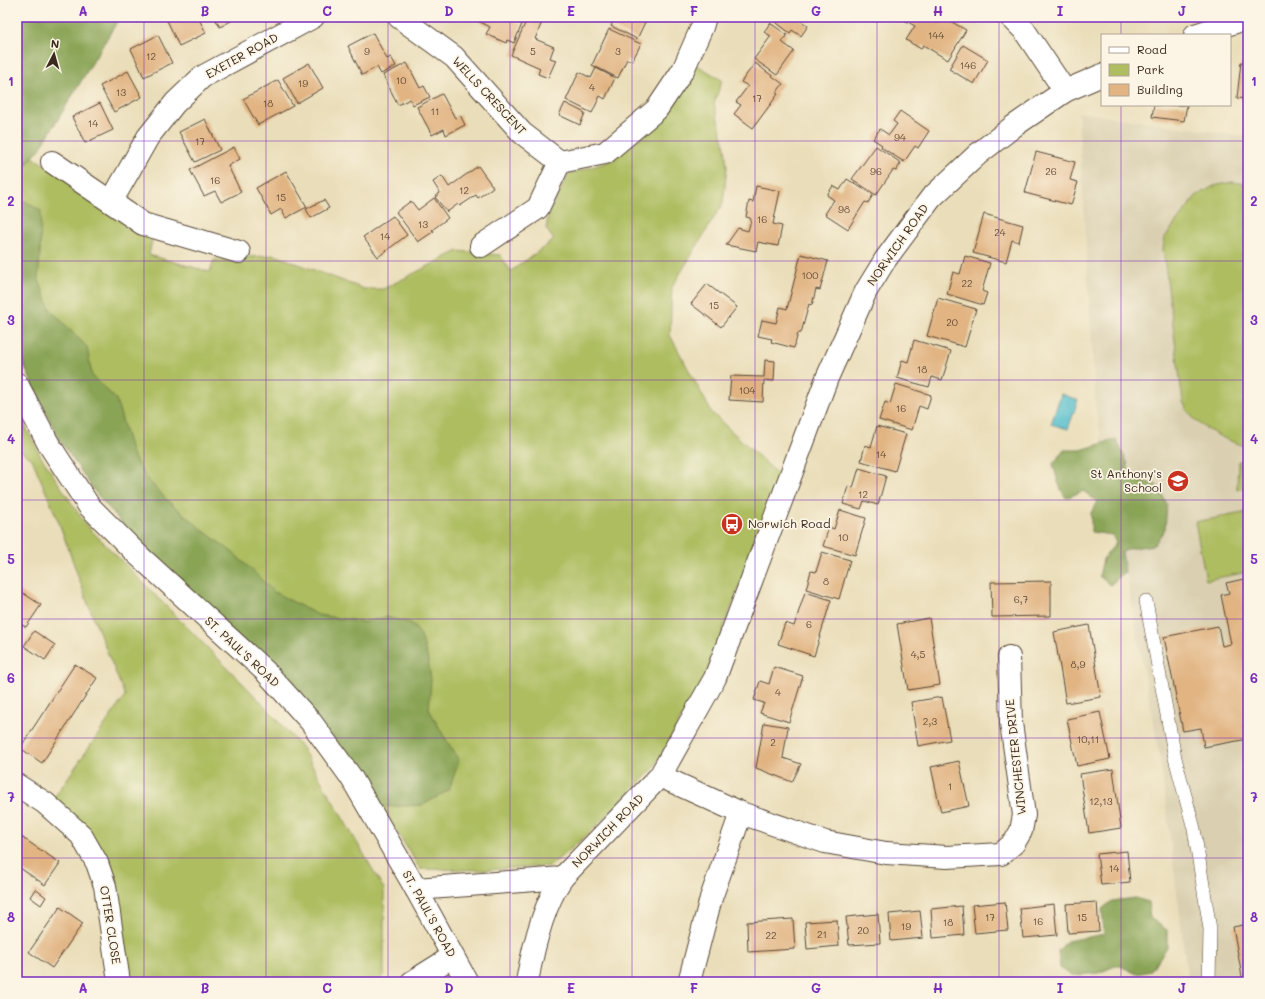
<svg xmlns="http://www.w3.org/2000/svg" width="1265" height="999" viewBox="0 0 1265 999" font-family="Mali,sans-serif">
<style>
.built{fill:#dad0b1}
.green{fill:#adbd60;stroke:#74743f}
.forest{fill:#8aa456;stroke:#62673a}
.water{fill:#51bdcc;stroke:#467475}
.building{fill:#e1b482}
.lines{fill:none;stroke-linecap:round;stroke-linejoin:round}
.service-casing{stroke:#554535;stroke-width:14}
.minor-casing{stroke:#554535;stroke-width:24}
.tertiary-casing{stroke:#554535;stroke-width:24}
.secondary-casing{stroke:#554535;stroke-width:24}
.service{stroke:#fff;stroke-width:13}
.minor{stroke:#fff;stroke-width:22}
.tertiary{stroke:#fff;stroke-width:22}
.secondary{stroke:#fff;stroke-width:22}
.grid{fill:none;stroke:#7b2cbf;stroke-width:1;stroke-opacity:0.55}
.labels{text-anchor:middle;stroke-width:3.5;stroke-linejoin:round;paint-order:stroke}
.number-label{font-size:10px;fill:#644c37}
.street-label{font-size:12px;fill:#3b2a1e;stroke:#fcf5e5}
.poi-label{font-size:12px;fill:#3b2a1e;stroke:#fcf5e5;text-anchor:end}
.neatline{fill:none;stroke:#7b2cbf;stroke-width:1.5}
.grid-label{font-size:13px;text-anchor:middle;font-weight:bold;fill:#7b2cbf}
</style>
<rect width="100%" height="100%" fill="#fcf5e5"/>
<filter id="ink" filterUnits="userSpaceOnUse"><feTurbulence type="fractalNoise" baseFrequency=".025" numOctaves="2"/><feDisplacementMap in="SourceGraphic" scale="8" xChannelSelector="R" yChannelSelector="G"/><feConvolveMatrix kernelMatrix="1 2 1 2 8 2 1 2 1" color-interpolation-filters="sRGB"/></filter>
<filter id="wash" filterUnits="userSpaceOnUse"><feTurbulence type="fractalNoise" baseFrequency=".012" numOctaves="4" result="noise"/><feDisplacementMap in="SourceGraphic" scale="16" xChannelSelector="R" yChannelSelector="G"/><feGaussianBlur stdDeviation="0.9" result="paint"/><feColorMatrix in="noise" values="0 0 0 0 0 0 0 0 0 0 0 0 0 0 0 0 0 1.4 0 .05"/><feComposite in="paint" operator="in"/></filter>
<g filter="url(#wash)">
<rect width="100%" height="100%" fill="#eadeba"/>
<polygon class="built" points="1078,112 1248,137 1248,982 1188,982 1161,765 1096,410"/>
<g class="green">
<polygon points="697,65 722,80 714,104 725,147 727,167 723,203 672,287 670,335 712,413 781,477 706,674 654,768 587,835 550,866 486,870 420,869 360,771 95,492 58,437 28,374 17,347 17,175 33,157 147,234 152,241 149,255 210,272 214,260 275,255 364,289 383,289 458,251 500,255 511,271 554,240 546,229 549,212 569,174 611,161 666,117"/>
<path d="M1232 182 1248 184V447C1229 442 1201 429 1189 413 1186 410 1185 405 1183 402L1163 249 1165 237 1196 196 1214 186Z"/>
<polygon points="17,410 40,455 86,525 265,706 302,748 384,889 384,975 377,982 126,982 111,884 53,799 125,696 88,604 59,523 32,459 17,448"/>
<polygon points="1238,461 1248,462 1248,490 1237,489"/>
<polygon points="1248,512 1248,572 1206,580 1195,522"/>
</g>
<g class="forest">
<polygon points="17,17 120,17 40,149 17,175"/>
<polygon points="17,196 41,211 40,255 38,278 50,309 87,347 92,376 116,399 132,454 147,479 168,501 205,532 232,552 252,570 274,592 318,615 364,622 386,617 411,623 421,635 428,660 431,680 429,709 442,733 459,760 449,790 423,805 382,807 360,771 145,550 95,492 58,437 28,374 17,347"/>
<path d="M1116 439 1127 462 1130 478 1157 485 1167 504 1165 529 1154 545 1132 548 1122 552 1125 572 1110 585 1099 576 1103 559 1116 543 1112 535 1091 532V513L1097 501 1083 491 1066 498C1058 486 1057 477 1053 464L1064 450H1081Z"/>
<polygon points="1136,898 1148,902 1150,918 1167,930 1167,947 1151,971 1137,974 1118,965 1098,973 1072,976 1060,968 1058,951 1067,941 1104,934 1102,909 1112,901"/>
</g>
<polygon class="water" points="1061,394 1078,400 1068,429 1051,424"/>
<g id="blocks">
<g class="building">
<polygon points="168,17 198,17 206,33 179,46 166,18"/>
<polygon points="214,17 238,17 220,27"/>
<polygon points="480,17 517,17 515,22 522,24 514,43 507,40 506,43 486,34 490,27 478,21"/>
<polygon points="528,17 531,17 542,22 535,39 554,47 550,58 556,60 548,78 538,74 540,68 511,55"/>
<polygon points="615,17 649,17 647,21 646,20 637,39 611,26"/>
<polygon points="769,17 802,17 800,20 808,26 801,36 792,30 790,33"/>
<polygon points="899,17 926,17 936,23 940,17 943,17 966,30 948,60 923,45 921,49 906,40 915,26"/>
<polygon points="770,23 787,35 782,42 794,51 777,75 754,59 771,36 764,32"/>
<polygon points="609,29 641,44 632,61 627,59 618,78 592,65"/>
<polygon points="373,33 387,59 391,57 396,66 381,74 377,67 362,75 348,46"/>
<polygon points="158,35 172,63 144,77 131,49"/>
<polygon points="963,45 988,60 974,84 949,69"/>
<polygon points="1241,62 1248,63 1248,99 1237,98"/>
<polygon points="309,63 323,88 297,103 283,78"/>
<polygon points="407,63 420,88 424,86 430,97 413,105 410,99 398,105 383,75"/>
<polygon points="755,63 783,84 776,93 778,94 753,128 734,114 741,105 736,102 748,86 741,82"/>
<polygon points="596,68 615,78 605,99 600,96 592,113 566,100 579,72 591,78"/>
<polygon points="128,71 142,97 114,112 100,86"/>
<polygon points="278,80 293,106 258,125 243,99"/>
<polygon points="442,94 455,118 460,115 465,125 446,135 444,129 432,135 417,107"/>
<polygon points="100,103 113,130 85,143 72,117"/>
<polygon points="565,103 585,113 580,125 559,115"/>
<polygon points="1154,105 1187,105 1184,121 1152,117"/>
<polygon points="900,111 929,131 918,148 915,146 904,162 881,147 882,145 873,139 880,129 889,135 897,124 893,121"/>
<polygon points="205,119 220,150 195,162 179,132"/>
<polygon points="876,146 901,163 896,171 893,170 876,195 852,179"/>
<polygon points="234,147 240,159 228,166 241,192 221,202 215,191 204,196 190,170"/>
<polygon points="1036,152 1075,162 1070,180 1078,182 1071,205 1025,193"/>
<polygon points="478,166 493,187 478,198 476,195 460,206 458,204 447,212 435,197 440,193 433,182 442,176 449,187"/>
<polygon points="286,171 307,207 286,218 281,209 271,215 256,188"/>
<polygon points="847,179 873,195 868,203 865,202 848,229 825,214 834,200 827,195 833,186 840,190"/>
<polygon points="756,186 780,191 773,224 782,226 778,246 758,242 756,251 726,245 738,228 748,231 751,220 750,218 746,217 749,201 753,202"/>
<polygon points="434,198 448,218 432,230 434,231 418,242 396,212 411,201 418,210"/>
<polygon points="324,200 329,208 311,218 306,209"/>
<polygon points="984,214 1023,225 1019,242 1012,240 1006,262 973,253"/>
<polygon points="393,216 407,235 378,257 363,237"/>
<polygon points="801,254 828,261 820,290 816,289 812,305 809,304 801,333 798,333 794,348 771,342 772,339 758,336 762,320 776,323 780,307 787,309"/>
<polygon points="965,256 990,263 982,291 987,293 983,305 947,294 953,272 960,274"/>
<polygon points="707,284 737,307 721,327 691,304"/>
<polygon points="938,298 976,309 965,347 927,336"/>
<polygon points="914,340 951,351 942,380 932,377 929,387 897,378 902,360 908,362"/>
<polygon points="765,360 775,361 774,381 764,380 763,402 729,400 731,376 764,377"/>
<polygon points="896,384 931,395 927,409 919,406 912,430 879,420 885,402 890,404"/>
<polygon points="877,426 906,434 895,471 861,461 865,445 871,447"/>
<polygon points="859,468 886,476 878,505 864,501 861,509 843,504 848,486 853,488"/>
<polygon points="840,510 866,518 855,555 823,546 829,527 834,529"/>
<polygon points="822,552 850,560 839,599 806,589 811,571 816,572"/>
<polygon points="1248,578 1248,739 1204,747 1201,728 1183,731 1164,637 1218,626 1222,646 1231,644 1221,595 1229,593 1226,583"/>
<polygon points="1051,581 1051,616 992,617 991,582"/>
<polygon points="17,589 41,605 26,627 17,622"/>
<polygon points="805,592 831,600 814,656 778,644 785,623 794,626"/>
<polygon points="929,618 940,685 908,690 897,624"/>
<polygon points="1089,625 1101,697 1066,703 1054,632"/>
<polygon points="34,631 55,645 45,660 24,646"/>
<polygon points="75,664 97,678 42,763 20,748"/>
<polygon points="774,667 803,676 789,722 760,713 764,703 754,700 760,681 769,684"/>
<polygon points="942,697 950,740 918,746 911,702"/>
<polygon points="1100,712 1110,759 1077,766 1067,719"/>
<polygon points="764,723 788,727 783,758 801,764 792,782 756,768"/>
<polygon points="959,761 969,806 941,812 931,767"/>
<polygon points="1113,769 1121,828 1089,833 1080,774"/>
<polygon points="17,834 60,863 45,885 17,866"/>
<polygon points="1127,851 1130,882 1101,885 1097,854"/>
<polygon points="35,889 46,897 41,905 30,897"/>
<polygon points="1005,902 1008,930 975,933 972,905"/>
<polygon points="1097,902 1099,931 1068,933 1066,904"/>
<polygon points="1054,904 1057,935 1023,938 1020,908"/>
<polygon points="962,906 964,935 933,938 931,909"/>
<polygon points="60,907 83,923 52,968 29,952"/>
<polygon points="920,911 923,938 891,941 889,914"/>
<polygon points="878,914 880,943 849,945 846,917"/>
<polygon points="793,919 795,949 748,952 747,922"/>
<polygon points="837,920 839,946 807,949 805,922"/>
<polygon points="1248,924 1248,982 1243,982 1233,927"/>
</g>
</g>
</g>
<g filter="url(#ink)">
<use href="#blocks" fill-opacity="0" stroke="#554535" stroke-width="1"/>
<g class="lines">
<g class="service-casing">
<polyline id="service" points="1146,601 1175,758 1194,829 1210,929 1209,982"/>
</g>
<g class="minor-casing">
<g id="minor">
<polyline points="399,17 454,57 522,133 560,162 605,153 657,109 683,70 702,27 705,17"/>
<polyline points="1011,17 1024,30 1065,91"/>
<polyline points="1195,35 1248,18"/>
<polyline points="52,162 111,202"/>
<polyline points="481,246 538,208 560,162"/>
<polyline points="239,252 143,224 111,202 148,137 175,103 202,77 313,17"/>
<polyline points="660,776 741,813 825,842 886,853 947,857 1001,854 1014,843 1021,831 1024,815 1011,723 1009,657"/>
<polyline points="17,785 45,803 81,835 97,863 105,886 119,982"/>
<polyline points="416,889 562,878"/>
<path d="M527 982C533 948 543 906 562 878L660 776 715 678 827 378 866 291 885 260 931 198 978 154 1014 126 1065 91 1102 75"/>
<polyline points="689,982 711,898 741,813"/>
</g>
</g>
<g class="tertiary-casing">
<polyline id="tertiary" points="412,982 452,957"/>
</g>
<g class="secondary-casing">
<polyline id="secondary" points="17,384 48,443 89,506 138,555 265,671 311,722 351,777 416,889 467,982"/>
</g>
<use href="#service" class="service"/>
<use href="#minor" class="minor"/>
<use href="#tertiary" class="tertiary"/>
<use href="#secondary" class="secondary"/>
</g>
</g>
<path class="grid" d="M144 17V982M266 17V982M388 17V982M510 17V982M632 17V982M755 17V982M877 17V982M999 17V982M1121 17V35M1121 105V982M17 141H1248M17 261H1248M17 380H1248M17 500H1248M17 619H1248M17 738H1248M17 858H1248"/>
<defs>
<g id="school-disc" transform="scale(1.15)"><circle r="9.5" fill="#c8321e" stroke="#fcf5e5"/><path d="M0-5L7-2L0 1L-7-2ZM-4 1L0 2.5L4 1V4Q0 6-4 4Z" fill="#fff"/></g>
<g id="bus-disc" transform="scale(1.15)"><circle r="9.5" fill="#c8321e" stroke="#fcf5e5"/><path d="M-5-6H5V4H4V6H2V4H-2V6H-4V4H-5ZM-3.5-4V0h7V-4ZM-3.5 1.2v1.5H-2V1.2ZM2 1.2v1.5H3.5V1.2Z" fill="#fff"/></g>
</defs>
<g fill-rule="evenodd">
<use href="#school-disc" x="1178" y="481"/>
<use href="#bus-disc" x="732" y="524"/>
</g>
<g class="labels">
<g class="number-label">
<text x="936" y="39">144</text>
<text x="367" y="55">9</text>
<text x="533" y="55">5</text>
<text x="618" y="55">3</text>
<text x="151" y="60">12</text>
<text x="968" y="69">146</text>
<text x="401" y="84">10</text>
<text x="303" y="87">19</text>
<text x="592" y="91">4</text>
<text x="121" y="96">13</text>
<text x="757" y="102">17</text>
<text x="268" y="107">18</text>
<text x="435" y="115">11</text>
<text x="93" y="127">14</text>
<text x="900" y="141">94</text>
<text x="200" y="145">17</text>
<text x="876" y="175">96</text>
<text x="1051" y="175">26</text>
<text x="215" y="184">16</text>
<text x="464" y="194">12</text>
<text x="281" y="201">15</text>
<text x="844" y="213">98</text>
<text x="762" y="223">16</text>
<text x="423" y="228">13</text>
<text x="1000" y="236">24</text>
<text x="385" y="240">14</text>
<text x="810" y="279">100</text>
<text x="967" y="287">22</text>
<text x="714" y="309">15</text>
<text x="952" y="326">20</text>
<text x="922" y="373">18</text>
<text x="747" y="394">104</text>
<text x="901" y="412">16</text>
<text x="881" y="458">14</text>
<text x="863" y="498">12</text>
<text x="843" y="541">10</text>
<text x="826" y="585">8</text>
<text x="1021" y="603">6,7</text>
<text x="809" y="628">6</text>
<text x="918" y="658">4,5</text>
<text x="1078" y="668">8,9</text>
<text x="778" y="696">4</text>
<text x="930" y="725">2,3</text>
<text x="1088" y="743">10,11</text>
<text x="773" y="746">2</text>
<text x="950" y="790">1</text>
<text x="1101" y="805">12,13</text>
<text x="1114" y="872">14</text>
<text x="990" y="921">17</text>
<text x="1082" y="921">15</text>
<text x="1038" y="925">16</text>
<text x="948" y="926">18</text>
<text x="906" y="930">19</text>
<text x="863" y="934">20</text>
<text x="822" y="938">21</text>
<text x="771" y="939">22</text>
</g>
<g class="street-label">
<text transform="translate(242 56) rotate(-29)" y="4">EXETER ROAD</text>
<text transform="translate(489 96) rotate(47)" y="4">WELLS CRESCENT</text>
<text transform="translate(898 245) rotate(-55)" y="4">NORWICH ROAD</text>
<text transform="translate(242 652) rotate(43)" y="4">ST. PAUL'S ROAD</text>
<text transform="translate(1016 757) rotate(-96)" y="4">WINCHESTER DRIVE</text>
<text transform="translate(608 831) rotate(-46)" y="4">NORWICH ROAD</text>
<text transform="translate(429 914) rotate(61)" y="4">ST. PAUL'S ROAD</text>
<text transform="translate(110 925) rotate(81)" y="4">OTTER CLOSE</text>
</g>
<g class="poi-label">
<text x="1162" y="478">St Anthony's<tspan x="1162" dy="14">School</tspan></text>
<text x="748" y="528" text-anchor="start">Norwich Road</text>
</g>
</g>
<rect width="1265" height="999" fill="none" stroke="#fcf5e5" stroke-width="44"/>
<rect x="1101" y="34" width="130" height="72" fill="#fcf5e5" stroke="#afa495"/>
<rect x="1109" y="47" width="20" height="6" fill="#ffffff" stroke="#afa495"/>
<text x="1137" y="54" font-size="12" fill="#3b2a1e">Road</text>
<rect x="1109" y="64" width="20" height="12" fill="#adbd60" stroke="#afa495"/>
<text x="1137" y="74" font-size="12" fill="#3b2a1e">Park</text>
<rect x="1109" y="84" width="20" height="12" fill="#e1b482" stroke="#afa495"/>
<text x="1137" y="94" font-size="12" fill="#3b2a1e">Building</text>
<g transform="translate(54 54) rotate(6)" stroke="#fcf5e5" stroke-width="3" paint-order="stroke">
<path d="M0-3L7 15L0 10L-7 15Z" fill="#3b2a1e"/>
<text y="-6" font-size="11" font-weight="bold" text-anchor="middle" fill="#3b2a1e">N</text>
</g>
<rect x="22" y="22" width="1221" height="955" class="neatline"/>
<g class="grid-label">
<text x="83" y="16">A</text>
<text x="205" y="16">B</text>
<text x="327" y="16">C</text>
<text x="449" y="16">D</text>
<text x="571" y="16">E</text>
<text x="694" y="16">F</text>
<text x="816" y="16">G</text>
<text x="938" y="16">H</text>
<text x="1060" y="16">I</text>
<text x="1182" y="16">J</text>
<text x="11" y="86">1</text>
<text x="1254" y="86">1</text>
<text x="11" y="206">2</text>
<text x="1254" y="206">2</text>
<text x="11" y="325">3</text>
<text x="1254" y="325">3</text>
<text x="11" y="444">4</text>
<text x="1254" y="444">4</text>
<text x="11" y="564">5</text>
<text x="1254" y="564">5</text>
<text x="11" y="683">6</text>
<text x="1254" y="683">6</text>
<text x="11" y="802">7</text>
<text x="1254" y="802">7</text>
<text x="11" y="922">8</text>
<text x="1254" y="922">8</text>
<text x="83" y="993">A</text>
<text x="205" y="993">B</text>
<text x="327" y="993">C</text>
<text x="449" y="993">D</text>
<text x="571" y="993">E</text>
<text x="694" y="993">F</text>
<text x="816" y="993">G</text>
<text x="938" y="993">H</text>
<text x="1060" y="993">I</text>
<text x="1182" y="993">J</text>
</g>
</svg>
